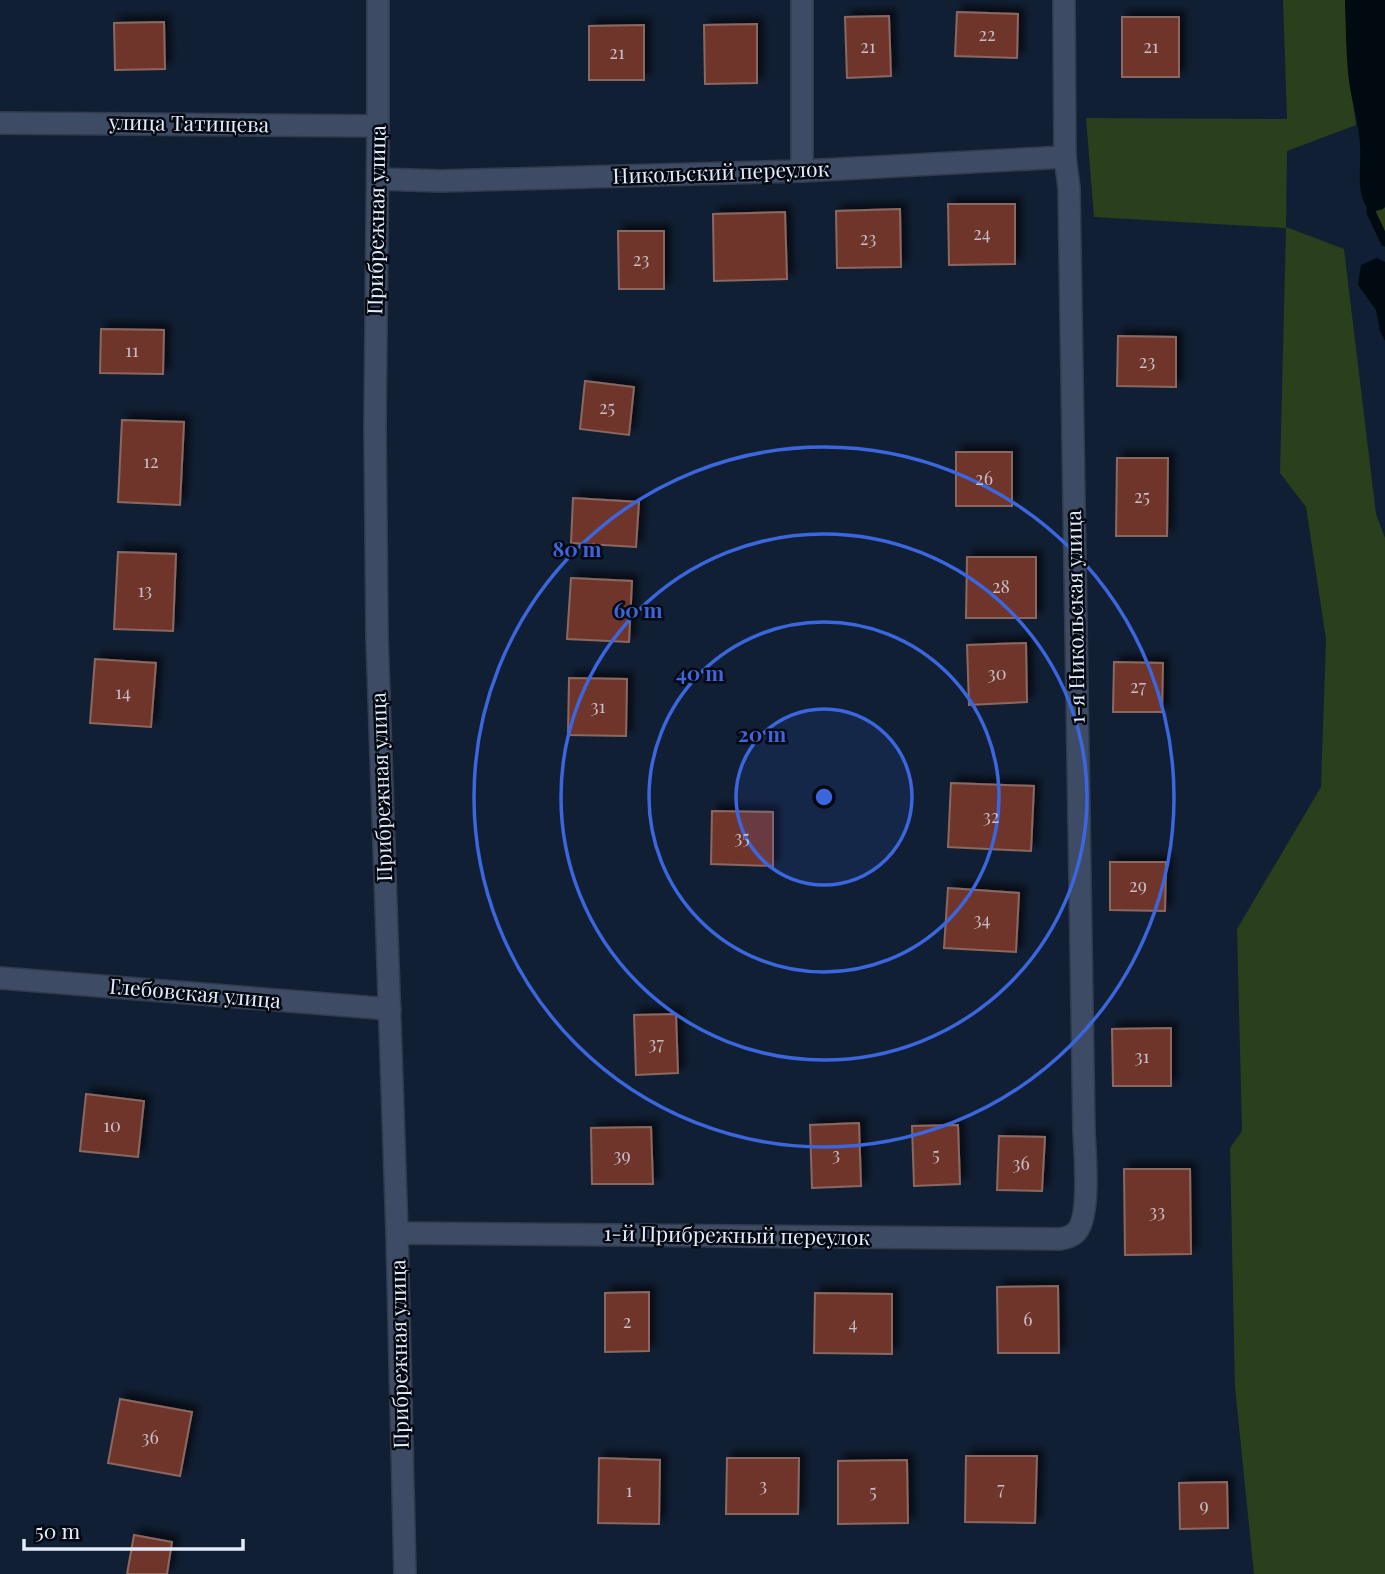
<svg xmlns="http://www.w3.org/2000/svg" width="1385" height="1574" viewBox="0 0 1385 1574" font-family="'Playfair Display',serif">
<style>
.green{fill:#2a3f1c}
.water{fill:#000a10}
.lines{fill:none;stroke-linecap:round;stroke-linejoin:round}
.stream{stroke:#000a10;stroke-width:9}
.building{fill:#70362a;stroke:#8a6861;stroke-width:2;filter:url(#shadow)}
.minor-casing{stroke:#323a4c;stroke-width:24}
.minor{stroke:#3d4c64;stroke-width:21}
.ring{fill:none;stroke:#3b66dd;stroke-width:3.5}
.labels{text-anchor:middle;stroke-width:5;stroke-linejoin:round;paint-order:stroke}
.number-label{font-size:18px;fill:#c6bec7}
.street-label{font-size:21px;fill:#e2ecfb;stroke:#040912}
.centre{fill:#3b66dd;stroke:#040912;stroke-width:3.5}
.ring-label{font-size:21px;text-anchor:middle;font-weight:bold;fill:#3b66dd;stroke:#040912;stroke-width:5;stroke-linejoin:round;paint-order:stroke}
</style>
<defs>
<filter id="shadow"><feDropShadow dx="6" dy="-6" stdDeviation="3.5" flood-color="#0009"/></filter>
</defs>
<rect width="100%" height="100%" fill="#111f34"/>
<g class="green">
<polygon points="1283,0 1345,0 1349,78 1356,125 1287,151 1286,227 1344,249 1376,514 1385,538 1385,1574 1254,1574 1235,1387 1230,1148 1242,1131 1237,929 1321,787 1326,639 1306,507 1280,473 1286,228 1094,217 1086,118 1287,119"/>
<polygon points="1385,207 1385,242 1371,212 1383,209"/>
</g>
<g class="water">
<path d="M1345 0H1385V207L1383 209 1371 212C1354 196 1362 167 1360 145 1359 124 1352 102 1349 81 1346 55 1346 27 1345 0Z"/>
<polygon points="1377,258 1385,262 1385,341 1380,331 1376,310 1358,285 1361,265"/>
</g>
<g class="lines">
<polyline class="stream" points="1371,201 1371,212 1385,242"/>
</g>
<g class="building">
<polygon points="957,12 1018,14 1017,58 955,56"/>
<polygon points="889,16 891,76 847,78 845,17"/>
<rect x="1122" y="17" width="57" height="60"/>
<polygon points="164,22 165,69 115,70 114,23"/>
<polygon points="757,24 757,83 705,84 704,25"/>
<polygon points="644,25 644,80 589,80 589,26"/>
<polygon points="948,204 1015,204 1015,264 949,265"/>
<polygon points="900,209 901,267 837,268 836,211"/>
<polygon points="785,212 787,279 714,281 713,214"/>
<polygon points="618,231 664,231 664,289 619,289"/>
<polygon points="101,329 164,330 163,374 100,373"/>
<polygon points="1118,336 1176,337 1176,387 1117,386"/>
<polygon points="585,381 634,387 629,435 580,429"/>
<polygon points="122,420 184,422 180,505 118,502"/>
<rect x="956" y="452" width="56" height="54"/>
<polygon points="1117,458 1168,458 1167,536 1116,536"/>
<polygon points="573,498 639,502 636,547 571,543"/>
<polygon points="118,552 176,554 173,631 114,629"/>
<polygon points="967,557 1036,557 1036,618 966,618"/>
<polygon points="571,578 632,581 629,642 567,639"/>
<polygon points="1026,643 1027,702 969,705 967,645"/>
<polygon points="95,659 156,663 151,727 90,723"/>
<polygon points="1114,662 1163,663 1162,712 1113,712"/>
<polygon points="569,678 627,679 626,736 568,735"/>
<polygon points="951,783 1034,786 1031,851 948,847"/>
<polygon points="712,811 773,812 773,866 711,864"/>
<polygon points="1110,862 1166,862 1165,911 1110,910"/>
<polygon points="948,888 1019,893 1016,952 944,948"/>
<polygon points="676,1014 678,1073 636,1075 634,1015"/>
<polygon points="1171,1028 1171,1086 1113,1086 1112,1029"/>
<polygon points="86,1094 144,1101 138,1157 80,1151"/>
<polygon points="859,1123 861,1186 812,1188 810,1125"/>
<polygon points="958,1125 960,1184 914,1186 912,1126"/>
<polygon points="651,1127 653,1184 592,1184 591,1128"/>
<polygon points="999,1136 1045,1137 1042,1191 997,1190"/>
<polygon points="1124,1169 1190,1169 1191,1254 1125,1255"/>
<polygon points="1058,1286 1059,1353 998,1353 997,1287"/>
<polygon points="649,1292 649,1351 605,1352 605,1293"/>
<polygon points="815,1293 892,1294 892,1354 814,1353"/>
<polygon points="120,1399 192,1412 180,1476 108,1463"/>
<polygon points="966,1456 1037,1456 1035,1523 965,1522"/>
<polygon points="599,1458 660,1460 659,1524 598,1523"/>
<polygon points="727,1458 799,1458 798,1514 726,1514"/>
<polygon points="907,1460 908,1523 838,1524 838,1461"/>
<polygon points="1227,1482 1228,1528 1180,1529 1179,1483"/>
<polygon points="134,1535 172,1542 167,1574 127,1574"/>
</g>
<g class="lines">
<g class="minor-casing">
<g id="minor">
<polyline points="378,0 378,126 375,426 377,637 397,1233 405,1574"/>
<polyline points="802,0 802,171"/>
<polyline points="0,123 378,126"/>
<polyline points="378,179 441,181 802,171 1065,157"/>
<polyline points="0,978 390,1009"/>
<path d="M397 1233 1060 1239C1065 1238 1071 1237 1075 1233 1091 1220 1085 1153 1084 1132L1069 188 1065 157 1064 0"/>
</g>
</g>
<use href="#minor" class="minor"/>
</g>
<circle cx="824" cy="797" r="88" fill="#3b66dd" fill-opacity=".12"/>
<g class="ring">
<circle cx="824" cy="797" r="88"/>
<circle cx="824" cy="797" r="175"/>
<circle cx="824" cy="797" r="263"/>
<circle cx="824" cy="797" r="350"/>
</g>
<g class="labels">
<g class="number-label">
<text x="987" y="41">22</text>
<text x="868" y="53">21</text>
<text x="1151" y="53">21</text>
<text x="617" y="59">21</text>
<text x="982" y="240">24</text>
<text x="868" y="245">23</text>
<text x="641" y="266">23</text>
<text x="132" y="357">11</text>
<text x="1147" y="368">23</text>
<text x="607" y="414">25</text>
<text x="151" y="468">12</text>
<text x="984" y="485">26</text>
<text x="1142" y="503">25</text>
<text x="1001" y="593">28</text>
<text x="145" y="597">13</text>
<text x="997" y="680">30</text>
<text x="1138" y="693">27</text>
<text x="123" y="699">14</text>
<text x="598" y="713">31</text>
<text x="991" y="823">32</text>
<text x="742" y="844">35</text>
<text x="1138" y="892">29</text>
<text x="982" y="926">34</text>
<text x="656" y="1050">37</text>
<text x="1142" y="1063">31</text>
<text x="112" y="1132">10</text>
<text x="836" y="1161">3</text>
<text x="936" y="1161">5</text>
<text x="622" y="1162">39</text>
<text x="1021" y="1170">36</text>
<text x="1157" y="1218">33</text>
<text x="1028" y="1326">6</text>
<text x="627" y="1328">2</text>
<text x="853" y="1330">4</text>
<text x="150" y="1444">36</text>
<text x="763" y="1492">3</text>
<text x="1001" y="1495">7</text>
<text x="629" y="1497">1</text>
<text x="873" y="1498">5</text>
<text x="1204" y="1512">9</text>
</g>
<g class="street-label">
<text transform="translate(189 124) rotate(1)" y="7">улица Татищева</text>
<text transform="translate(721 173) rotate(-2)" y="7">Никольский переулок</text>
<text transform="translate(377 220) rotate(-89)" y="7">Прибрежная улица</text>
<text transform="translate(1076 617) rotate(-91)" y="7">1-я Никольская улица</text>
<text transform="translate(382 787) rotate(-92)" y="7">Прибрежная улица</text>
<text transform="translate(195 994) rotate(5)" y="7">Глебовская улица</text>
<text transform="translate(737 1236) rotate(1)" y="7">1-й Прибрежный переулок</text>
<text transform="translate(400 1354) rotate(-91)" y="7">Прибрежная улица</text>
</g>
</g>
<circle cx="824" cy="797" r="10" class="centre"/>
<g class="ring-label">
<text x="577" y="557">80 m</text>
<text x="638" y="618">60 m</text>
<text x="700" y="681">40 m</text>
<text x="762" y="742">20 m</text>
</g>
<path d="M24 1539v10h219v-10" fill="none" stroke="#e2ecfb" stroke-width="3.5"/>
<text x="35" y="1539" font-size="21" fill="#e2ecfb" stroke="#040912" stroke-width="5" paint-order="stroke">50 m</text>
</svg>
